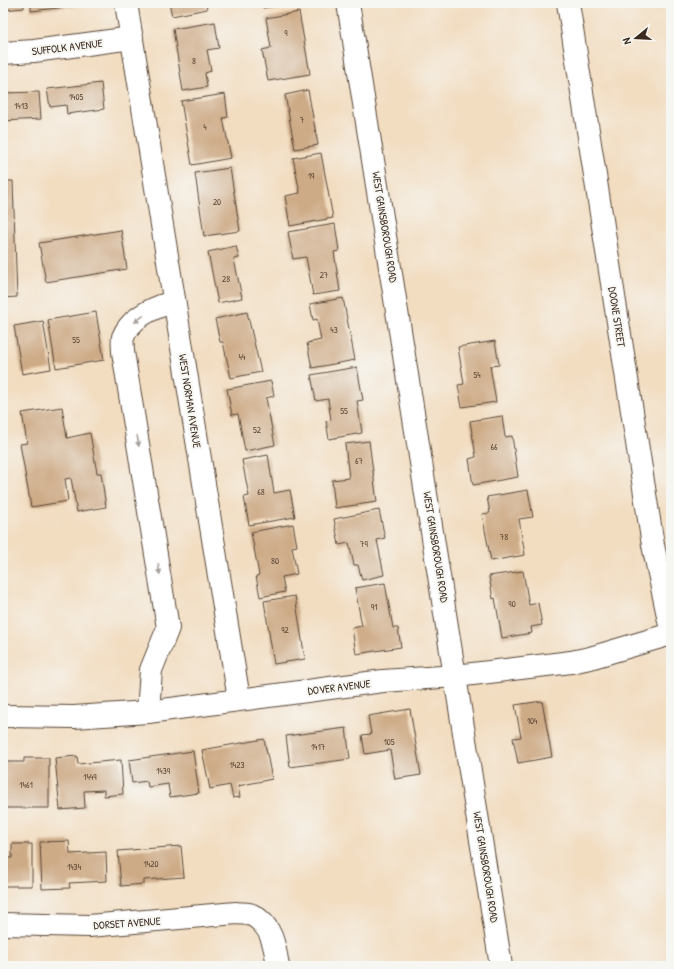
<svg xmlns="http://www.w3.org/2000/svg" width="674" height="969" viewBox="0 0 674 969" font-family="'Patrick Hand',sans-serif">
<style>
.building{fill:#ceab87}
.lines{fill:none;stroke-linecap:round;stroke-linejoin:round}
.minor-casing{stroke:#564536;stroke-width:24}
.minor{stroke:#fff;stroke-width:22}
.oneway{fill:#a79f9a}
.labels{text-anchor:middle;stroke-width:4;stroke-linejoin:round;paint-order:stroke}
.number-label{font-size:9px;fill:#604a38}
.street-label{font-size:11px;fill:#3b2a1e;stroke:#f6f6f2}
</style>
<rect width="100%" height="100%" fill="#f6f6f2"/>
<filter id="ink" filterUnits="userSpaceOnUse"><feTurbulence type="fractalNoise" baseFrequency=".025" numOctaves="2"/><feDisplacementMap in="SourceGraphic" scale="8" xChannelSelector="R" yChannelSelector="G"/><feConvolveMatrix kernelMatrix="1 2 1 2 8 2 1 2 1" color-interpolation-filters="sRGB"/></filter>
<filter id="wash" filterUnits="userSpaceOnUse"><feTurbulence type="fractalNoise" baseFrequency=".012" numOctaves="4" result="noise"/><feDisplacementMap in="SourceGraphic" scale="16" xChannelSelector="R" yChannelSelector="G"/><feGaussianBlur stdDeviation="0.9" result="paint"/><feColorMatrix in="noise" values="0 0 0 0 0 0 0 0 0 0 0 0 0 0 0 0 0 1.4 0 .05"/><feComposite in="paint" operator="in"/></filter>
<g filter="url(#wash)">
<rect width="100%" height="100%" fill="#f2ddc1"/>
<g id="blocks">
<g class="building">
<polygon points="3,3 24,3 24,8 3,10"/>
<polygon points="31,3 76,3 76,6 31,11"/>
<polygon points="169,3 206,3 207,9 172,16"/>
<polygon points="262,3 292,3 292,4 263,8"/>
<polygon points="299,12 310,74 268,81 262,50 271,48 266,18"/>
<polygon points="215,22 219,48 207,50 211,71 205,73 207,87 183,91 173,29"/>
<polygon points="101,83 104,109 67,114 66,105 50,107 47,89"/>
<polygon points="308,90 318,145 295,149 285,95"/>
<polygon points="39,92 41,119 3,121 3,93"/>
<polygon points="225,94 228,117 223,118 231,158 192,165 181,101"/>
<polygon points="321,153 333,218 290,226 285,196 300,193 293,158"/>
<polygon points="230,168 240,231 204,236 195,173"/>
<polygon points="3,181 13,181 17,297 3,298"/>
<polygon points="335,224 339,251 334,252 340,291 313,295 306,257 293,259 288,232"/>
<polygon points="121,230 127,269 46,282 39,243"/>
<polygon points="236,246 239,258 234,259 242,298 218,303 208,252"/>
<polygon points="343,298 355,360 312,368 307,343 321,340 317,319 313,320 310,304"/>
<polygon points="96,312 104,360 56,368 48,320"/>
<polygon points="247,312 261,372 231,378 223,342 220,342 215,319"/>
<polygon points="43,321 51,369 22,374 14,326"/>
<polygon points="495,341 499,365 490,366 496,402 462,407 458,385 464,384 458,347"/>
<polygon points="357,367 363,400 357,401 362,433 329,439 326,421 331,420 328,399 316,401 311,375"/>
<polygon points="271,381 274,396 266,398 275,445 245,451 238,414 232,415 227,389"/>
<polygon points="62,407 67,438 90,433 97,473 101,473 106,507 77,512 71,478 65,479 68,501 31,507 20,444 27,443 22,413"/>
<polygon points="502,416 505,437 512,436 518,477 473,485 469,459 476,457 470,421"/>
<polygon points="369,441 377,502 335,508 332,480 349,478 345,444"/>
<polygon points="268,455 274,493 290,490 295,517 249,525 244,497 249,496 242,460"/>
<polygon points="528,490 533,517 519,519 525,555 491,561 482,514 490,513 487,497"/>
<polygon points="379,510 385,538 377,540 384,575 362,580 358,565 354,565 349,543 339,545 334,519"/>
<polygon points="293,524 297,546 292,547 297,574 282,577 285,592 260,597 256,576 259,575 251,532"/>
<polygon points="523,571 529,605 538,603 542,625 531,627 532,633 502,638 495,598 493,599 489,576"/>
<polygon points="385,583 393,628 398,628 401,647 356,654 352,628 362,626 355,588"/>
<polygon points="295,596 305,659 274,664 264,601"/>
<polygon points="542,701 552,757 518,763 513,738 521,737 515,705"/>
<polygon points="410,709 421,775 395,779 390,750 365,754 362,735 371,734 368,716"/>
<polygon points="346,728 350,759 290,767 286,736"/>
<polygon points="264,739 272,779 238,786 240,797 233,798 230,785 210,789 202,750"/>
<polygon points="193,751 199,793 170,797 168,784 148,787 147,781 132,783 129,760"/>
<polygon points="77,756 78,764 121,760 123,794 104,796 104,790 84,791 85,808 60,810 55,758"/>
<polygon points="24,758 49,758 49,808 3,808 3,762 24,762"/>
<polygon points="69,841 70,854 106,852 107,881 69,883 70,888 42,889 40,842"/>
<polygon points="12,844 32,844 32,886 3,886 3,858 12,858"/>
<polygon points="181,846 184,877 144,880 144,884 121,886 118,851"/>
</g>
</g>
</g>
<g filter="url(#ink)">
<use href="#blocks" fill-opacity="0" stroke="#564536" stroke-width="1"/>
<g class="lines">
<g class="minor-casing">
<g id="minor">
<polyline points="126,3 239,699"/>
<polyline points="348,3 501,966"/>
<polyline points="568,3 653,545 671,630"/>
<polyline points="3,53 34,51 132,38"/>
<path d="M148 712 151 670 168 628 123 352C123 347 122 341 123 337 131 317 155 307 173 302"/>
<polyline points="3,716 74,717 148,712 383,681 456,676 571,662 590,658 671,634"/>
<path d="M3 924 89 926 236 913C241 914 248 913 252 915 272 925 275 947 278 966"/>
</g>
</g>
<use href="#minor" class="minor"/>
</g>
<defs><path id="oneway-solid" d="M-6-.8H1V-3.2L6.5 0L1 3.2V.8H-6Z"/></defs>
<g class="oneway">
<use href="#oneway-solid" transform="translate(139 319) rotate(143)"/>
<use href="#oneway-solid" transform="translate(138 441) rotate(81)"/>
<use href="#oneway-solid" transform="translate(159 569) rotate(81)"/>
</g>
</g>
<g class="labels">
<g class="number-label">
<text x="286" y="36">9</text>
<text x="194" y="64">8</text>
<text x="76" y="100">1405</text>
<text x="21" y="109">1413</text>
<text x="302" y="123">7</text>
<text x="205" y="130">4</text>
<text x="311" y="179">19</text>
<text x="217" y="205">20</text>
<text x="324" y="278">27</text>
<text x="226" y="282">28</text>
<text x="334" y="333">43</text>
<text x="76" y="343">55</text>
<text x="242" y="360">44</text>
<text x="477" y="378">54</text>
<text x="344" y="414">55</text>
<text x="257" y="433">52</text>
<text x="494" y="450">66</text>
<text x="359" y="464">67</text>
<text x="261" y="495">68</text>
<text x="504" y="540">78</text>
<text x="364" y="547">79</text>
<text x="275" y="564">80</text>
<text x="512" y="607">90</text>
<text x="374" y="610">91</text>
<text x="285" y="633">92</text>
<text x="532" y="724">104</text>
<text x="389" y="745">105</text>
<text x="318" y="750">1417</text>
<text x="237" y="768">1423</text>
<text x="163" y="774">1439</text>
<text x="90" y="780">1449</text>
<text x="26" y="788">1461</text>
<text x="151" y="867">1420</text>
<text x="74" y="870">1434</text>
</g>
<g class="street-label">
<text transform="translate(67 47) rotate(-7)" y="4">SUFFOLK AVENUE</text>
<text transform="translate(385 227) rotate(81)" y="4">WEST GAINSBOROUGH ROAD</text>
<text transform="translate(617 317) rotate(81)" y="4">DOONE STREET</text>
<text transform="translate(190 401) rotate(81)" y="4">WEST NORMAN AVENUE</text>
<text transform="translate(436 547) rotate(81)" y="4">WEST GAINSBOROUGH ROAD</text>
<text transform="translate(339 687) rotate(-7)" y="4">DOVER AVENUE</text>
<text transform="translate(486 867) rotate(81)" y="4">WEST GAINSBOROUGH ROAD</text>
<text transform="translate(127 923) rotate(-4)" y="4">DORSET AVENUE</text>
</g>
</g>
<rect width="674" height="969" fill="none" stroke="#f6f6f2" stroke-width="16"/>
<g transform="translate(636 38) rotate(252)" stroke="#f6f6f2" stroke-width="3" paint-order="stroke">
<path d="M0-3L7 15L0 10L-7 15Z" fill="#3b2a1e"/>
<text y="-6" font-size="11" font-weight="bold" text-anchor="middle" fill="#3b2a1e">N</text>
</g>
</svg>
